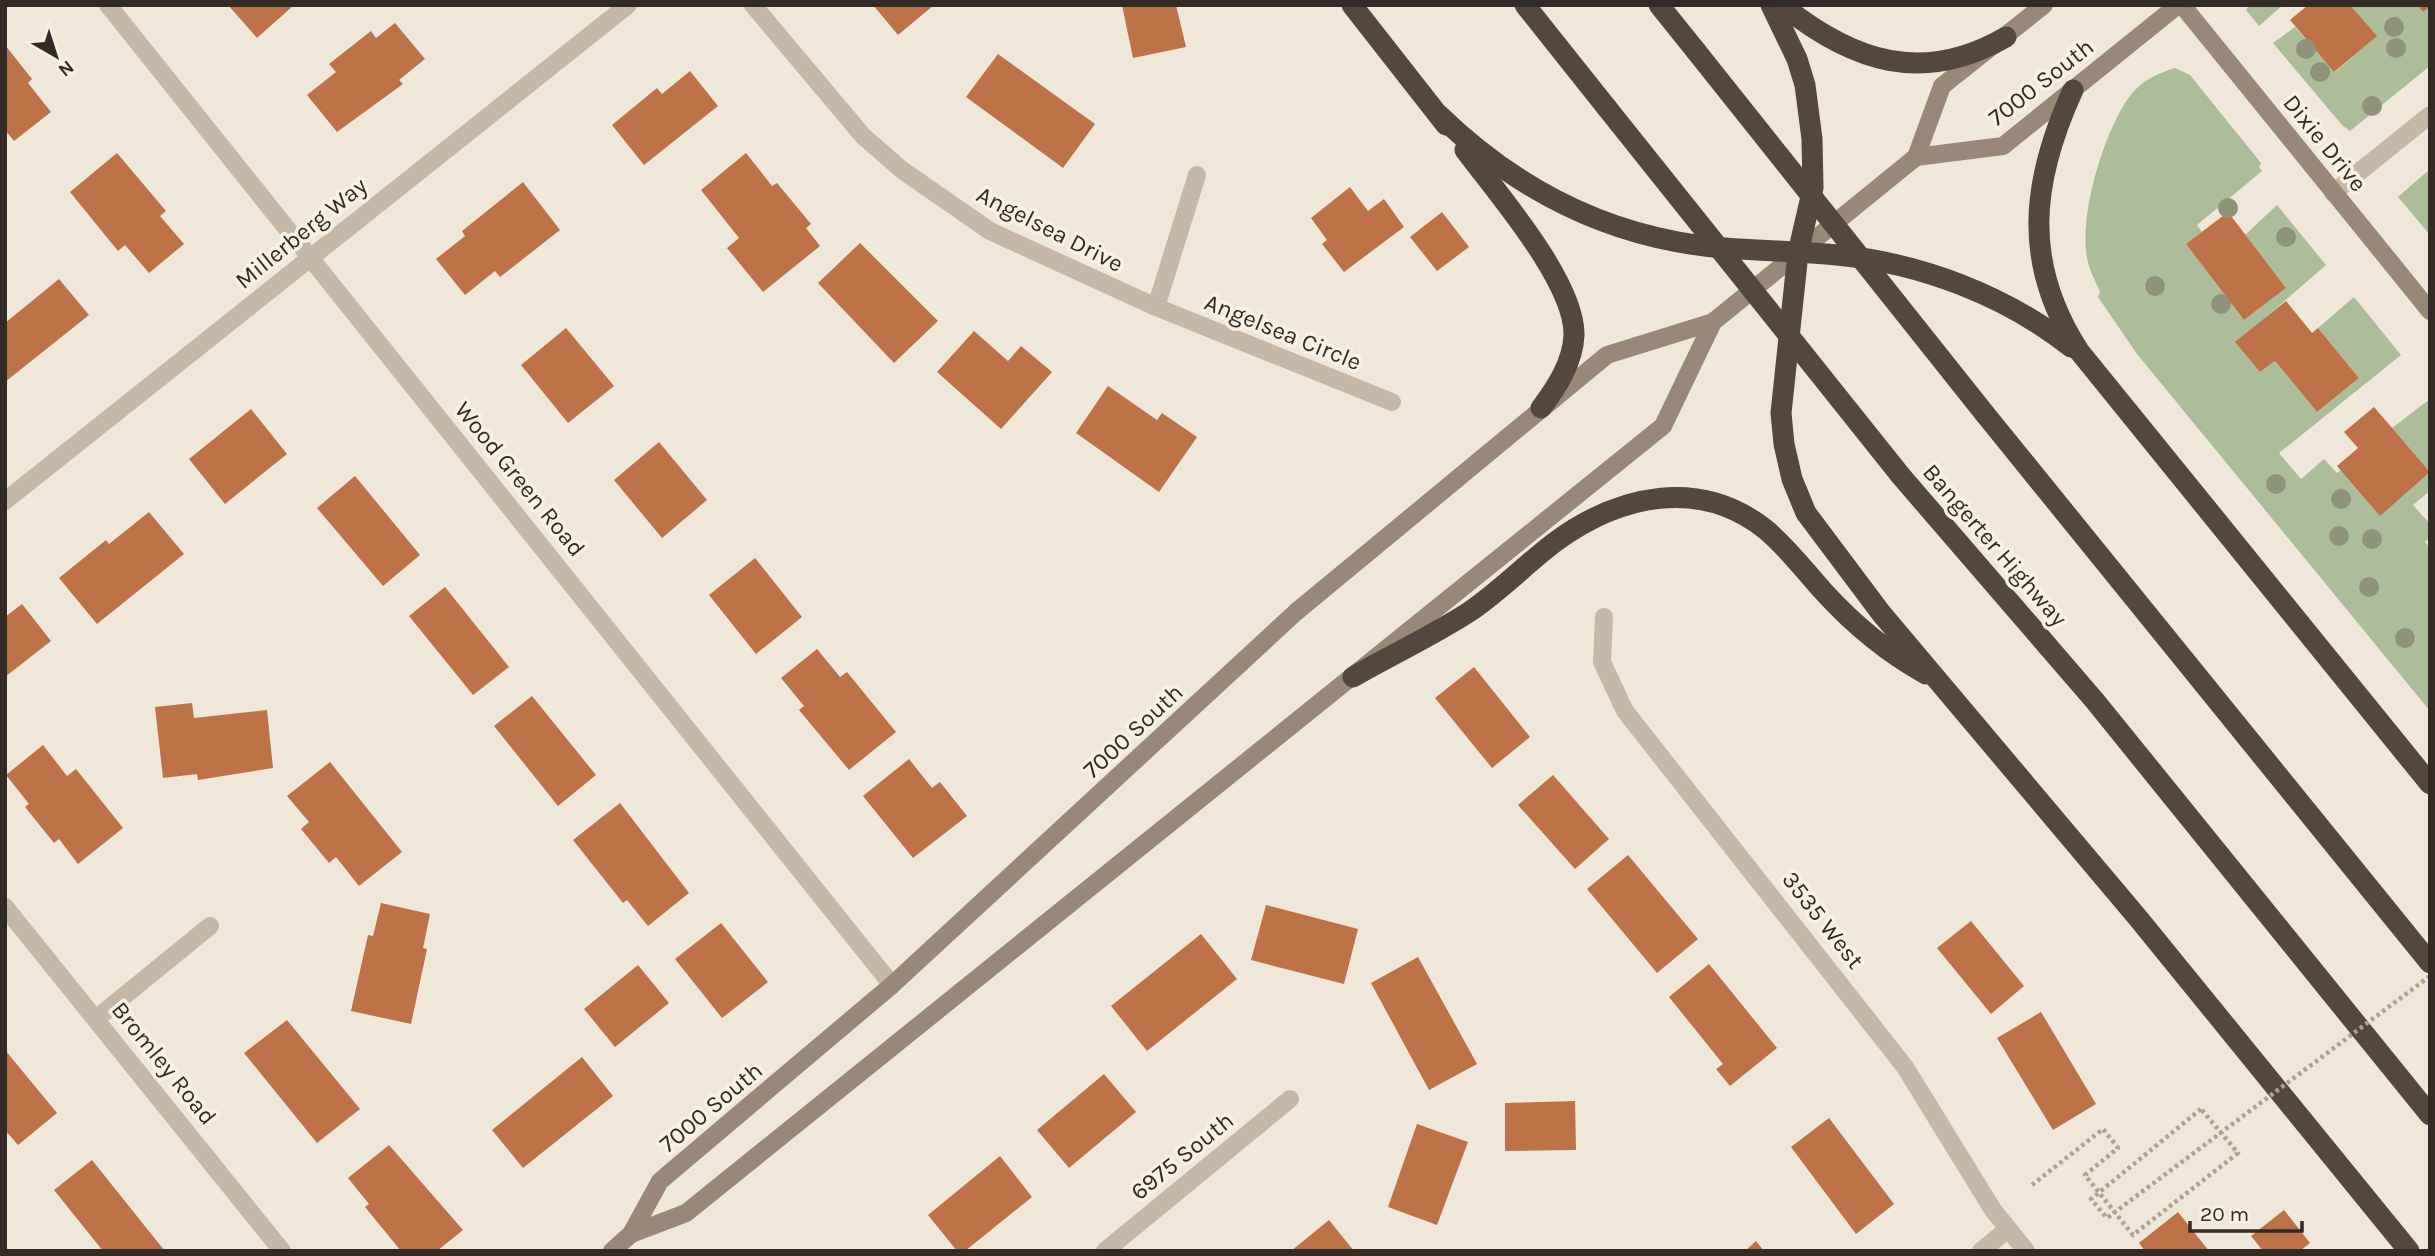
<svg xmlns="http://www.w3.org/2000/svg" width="2435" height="1256" viewBox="0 0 2435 1256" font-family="Karla,sans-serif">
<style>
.green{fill:#adbd9a}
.building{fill:#bd7248}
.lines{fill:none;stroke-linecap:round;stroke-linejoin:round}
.path{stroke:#b1a290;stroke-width:4.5;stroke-dasharray:3.5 3.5;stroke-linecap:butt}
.street{stroke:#c6b8a6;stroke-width:18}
.secondary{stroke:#998777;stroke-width:18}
.highway{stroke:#53473e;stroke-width:21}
.path-bridge{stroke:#b1a290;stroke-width:4.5;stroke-dasharray:3.5 3.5;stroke-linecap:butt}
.highway-bridge{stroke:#53473e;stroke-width:21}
.tree{fill:#8e937a}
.labels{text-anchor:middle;stroke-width:7;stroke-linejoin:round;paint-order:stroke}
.street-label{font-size:24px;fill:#322b26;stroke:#f7f1e4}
</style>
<rect width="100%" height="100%" fill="#efe7d9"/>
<g class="green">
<polygon points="2249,5 2283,5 2259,26 2246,10"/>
<polygon points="2350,5 2417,5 2423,12 2430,7 2430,66 2350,131 2342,125 2273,43 2295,27 2335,72 2376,36"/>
<path d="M2175 68 2190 75 2261 163 2259 167 2262 171 2197 225 2202 232 2186 244 2244 320 2286 288 2245 235 2277 205 2326 265 2236 343 2260 372 2275 361 2317 412 2359 378 2318 328 2354 297 2401 355 2279 453 2301 479 2324 459 2337 473 2341 470 2380 515 2430 472V491L2413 505 2430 524V538L2425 542 2430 548V711L2137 354 2098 297 2100 292C2096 282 2090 272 2088 262 2077 220 2104 130 2130 96 2141 81 2158 73 2175 68Z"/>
<polygon points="2430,169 2430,235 2398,197"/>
<polygon points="2430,399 2430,472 2392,428"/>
</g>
<g class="building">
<polygon points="228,5 294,5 257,38"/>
<polygon points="873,5 934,5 898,35"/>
<polygon points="1122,5 1176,5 1186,47 1133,58"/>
<polygon points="2308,5 2350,5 2377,36 2334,72 2290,20"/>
<polygon points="2417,5 2430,5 2430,7 2423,12"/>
<polygon points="395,23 425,59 399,80 403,84 337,132 307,95 336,72 329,64 371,31 376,38"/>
<polygon points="5,45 32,79 28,83 51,112 14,141 5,130"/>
<polygon points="998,54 1095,124 1063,168 966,97"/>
<polygon points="690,71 718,106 644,165 612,125 657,88 662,94"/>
<polygon points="117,153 166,211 160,216 184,244 149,273 125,245 118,251 70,192"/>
<polygon points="746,153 772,186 777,183 811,224 806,228 820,246 763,292 727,248 739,238 701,190"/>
<polygon points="523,182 560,230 500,277 495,271 465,295 436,259 465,236 462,231"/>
<polygon points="1350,187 1368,211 1384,199 1404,227 1344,272 1322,244 1327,240 1311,218"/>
<polygon points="1442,212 1469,247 1437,271 1410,237"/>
<polygon points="2228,212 2286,288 2244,320 2186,244"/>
<polygon points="860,243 938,321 894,363 818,283"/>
<polygon points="59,279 89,315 5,382 5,323"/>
<polygon points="2286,301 2312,333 2318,328 2359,378 2317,412 2275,361 2260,372 2235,342"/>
<polygon points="566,328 614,386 568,423 521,365"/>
<polygon points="974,331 1008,361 1021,346 1052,372 1001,429 937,372"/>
<polygon points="1108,386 1157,420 1162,413 1197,437 1159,492 1076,433"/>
<polygon points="2374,407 2430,472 2380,516 2337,466 2358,448 2344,432"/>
<polygon points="251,409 287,454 225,504 189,459"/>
<polygon points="659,442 707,500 662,538 614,480"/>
<polygon points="355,476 420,555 383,586 317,508"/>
<polygon points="149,512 184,554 97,624 59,578 106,540 109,544"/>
<polygon points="755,558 802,617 756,654 709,595"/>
<polygon points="445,587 509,667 473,695 409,616"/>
<polygon points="22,604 51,641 5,677 5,617"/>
<polygon points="817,649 840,677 847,672 896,732 849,770 799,710 804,706 781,678"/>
<polygon points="1474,667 1530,737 1492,768 1435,698"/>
<polygon points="532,696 596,775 558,806 494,726"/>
<polygon points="192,703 194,718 267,710 273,768 198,780 197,774 163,778 155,707"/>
<polygon points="43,745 67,776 76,769 123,828 78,864 59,839 54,843 25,807 29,804 6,775"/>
<polygon points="909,759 932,788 940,782 967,816 913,858 863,796"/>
<polygon points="330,762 402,852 359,886 336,857 329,863 301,829 309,822 287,796"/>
<polygon points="1553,775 1609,839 1575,869 1518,805"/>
<polygon points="620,803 689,893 648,926 627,900 623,903 573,840"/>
<polygon points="1628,855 1698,939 1657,973 1587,889"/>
<polygon points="381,903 430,914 423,948 427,949 411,1024 351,1011 368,935 373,936"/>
<polygon points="1266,905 1358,929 1344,984 1251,960"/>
<polygon points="1971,921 2024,986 1991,1014 1937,948"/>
<polygon points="721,923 768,982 722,1018 675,959"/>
<polygon points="1201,934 1237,979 1147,1051 1111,1006"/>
<polygon points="1418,957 1477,1064 1429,1090 1371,983"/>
<polygon points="1709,964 1777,1048 1730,1086 1716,1069 1723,1064 1669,997"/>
<polygon points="638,965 669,1003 615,1047 584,1009"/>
<polygon points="2041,1012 2096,1104 2053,1130 1997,1038"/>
<polygon points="287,1020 360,1109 317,1143 244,1053"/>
<polygon points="5,1050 57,1113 18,1145 5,1130"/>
<polygon points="582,1057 613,1096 523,1168 492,1130"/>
<polygon points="1104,1074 1136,1112 1069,1168 1037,1130"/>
<polygon points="1575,1101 1576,1150 1505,1151 1505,1103"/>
<polygon points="1829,1118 1894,1204 1856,1234 1791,1147"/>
<polygon points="1417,1124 1468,1142 1437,1225 1388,1207"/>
<polygon points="389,1145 463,1230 437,1251 401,1251 365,1207 369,1204 348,1178"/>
<polygon points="1000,1156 1032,1197 965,1251 957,1251 928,1215"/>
<polygon points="92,1160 152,1235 165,1251 103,1251 54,1190"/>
<polygon points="2284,1210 2310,1243 2300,1251 2263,1251 2251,1236"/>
<polygon points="2178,1212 2209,1251 2145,1251 2139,1243"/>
<polygon points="1329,1220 1354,1251 1291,1251"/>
<polygon points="1756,1241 1764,1251 1745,1251"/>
</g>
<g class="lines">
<polyline class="path" points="2032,1185 2103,1129 2118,1148 2085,1175 2133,1235 2238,1153 2201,1109"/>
<g class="street">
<polyline points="108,5 892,985"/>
<polyline points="753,5 863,136 902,170 990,231 1156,307 1392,402"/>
<polyline points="2333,193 2430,115"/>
<polyline points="1156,307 1197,175"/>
<polyline points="5,501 628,5"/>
<polyline points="1604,617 1602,662 1625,711 1905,1067 1993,1210 2026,1251"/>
<polyline points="5,907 282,1251"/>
<polyline points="97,1018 210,926"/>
<polyline points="1105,1251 1290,1099"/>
<polyline points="1981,1251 2008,1229"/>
</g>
<g class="secondary">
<polyline points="2182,5 2430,311"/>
<polyline points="1916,157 2003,146 2178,5"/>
<polyline points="631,1234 686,1213 1663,426 1713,322"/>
<polyline points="612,1251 631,1234 660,1181 892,985 1296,612 1607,355 1713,322 1916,157 1942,86 2044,5"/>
</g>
<g class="highway">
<polyline points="1352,5 1446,125"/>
<polyline points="1525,5 1607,108"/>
<polyline points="1659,5 1696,51"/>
<polyline points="1771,5 1797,59 1805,85 1812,139 1813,188 1798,253 1781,413 1784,444 1792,479 1806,513 1881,613 2138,918 2409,1251"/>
<path d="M1782 5C1853 62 1923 85 2006 37"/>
<path d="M2073 90C2031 182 2022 263 2079 351L2430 784"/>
<path d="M1438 114C1505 179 1585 225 1678 242 1731 252 1783 249 1837 255 1920 263 2005 295 2071 347"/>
<path d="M1465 150C1497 193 1575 282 1574 335 1573 362 1557 387 1541 408"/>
<polyline points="1985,414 2430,963"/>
<polyline points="1901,476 2095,701 2430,1115"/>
<path d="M1353 677C1391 655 1432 636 1469 612 1499 592 1526 564 1555 542 1619 495 1699 477 1765 529 1787 547 1804 570 1823 591 1853 624 1886 652 1926 674"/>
</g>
<polyline class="path-bridge" points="2201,1109 2091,1199 2107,1218 2430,976"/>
<g class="highway-bridge">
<polyline points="1696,51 1985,414"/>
<polyline points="1607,108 1901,476"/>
</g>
</g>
<g class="tree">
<circle cx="2394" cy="27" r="10"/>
<circle cx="2396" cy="48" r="10"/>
<circle cx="2306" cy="49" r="10"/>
<circle cx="2320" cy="72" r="10"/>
<circle cx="2372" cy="106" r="10"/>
<circle cx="2228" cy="208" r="10"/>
<circle cx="2286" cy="237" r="10"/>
<circle cx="2155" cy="286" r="10"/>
<circle cx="2221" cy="304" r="10"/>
<circle cx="2276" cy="484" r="10"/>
<circle cx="2341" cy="499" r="10"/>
<circle cx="2339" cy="536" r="10"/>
<circle cx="2372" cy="539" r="10"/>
<circle cx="2369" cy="587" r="10"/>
<circle cx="2405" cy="638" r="10"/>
</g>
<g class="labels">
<g class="street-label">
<text transform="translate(2041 82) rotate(-38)" y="8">7000 South</text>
<text transform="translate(2325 143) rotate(51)" y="8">Dixie Drive</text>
<text transform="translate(1050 229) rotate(27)" y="8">Angelsea Drive</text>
<text transform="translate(301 233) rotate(-39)" y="8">Millerberg Way</text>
<text transform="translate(1283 332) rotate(22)" y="8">Angelsea Circle</text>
<text transform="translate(520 479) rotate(51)" y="8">Wood Green Road</text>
<text transform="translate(1995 545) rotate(49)" y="8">Bangerter Highway</text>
<text transform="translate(1133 731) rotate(-43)" y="8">7000 South</text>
<text transform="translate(1823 920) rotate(52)" y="8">3535 West</text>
<text transform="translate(164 1063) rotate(51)" y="8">Bromley Road</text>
<text transform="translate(711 1107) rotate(-40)" y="8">7000 South</text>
<text transform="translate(1182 1156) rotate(-39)" y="8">6975 South</text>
</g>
</g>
<rect width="2435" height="1256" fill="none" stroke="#322b26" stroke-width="14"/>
<g transform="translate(56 56) rotate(141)" stroke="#f7f1e4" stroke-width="5" paint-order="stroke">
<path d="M0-5L12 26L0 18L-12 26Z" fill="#322b26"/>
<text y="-10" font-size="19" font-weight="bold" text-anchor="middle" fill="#322b26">N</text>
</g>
<path d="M2190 1221v10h112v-10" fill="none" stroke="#322b26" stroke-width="3.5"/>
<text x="2200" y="1221" font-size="21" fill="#322b26" stroke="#f7f1e4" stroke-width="5" paint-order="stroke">20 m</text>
</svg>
